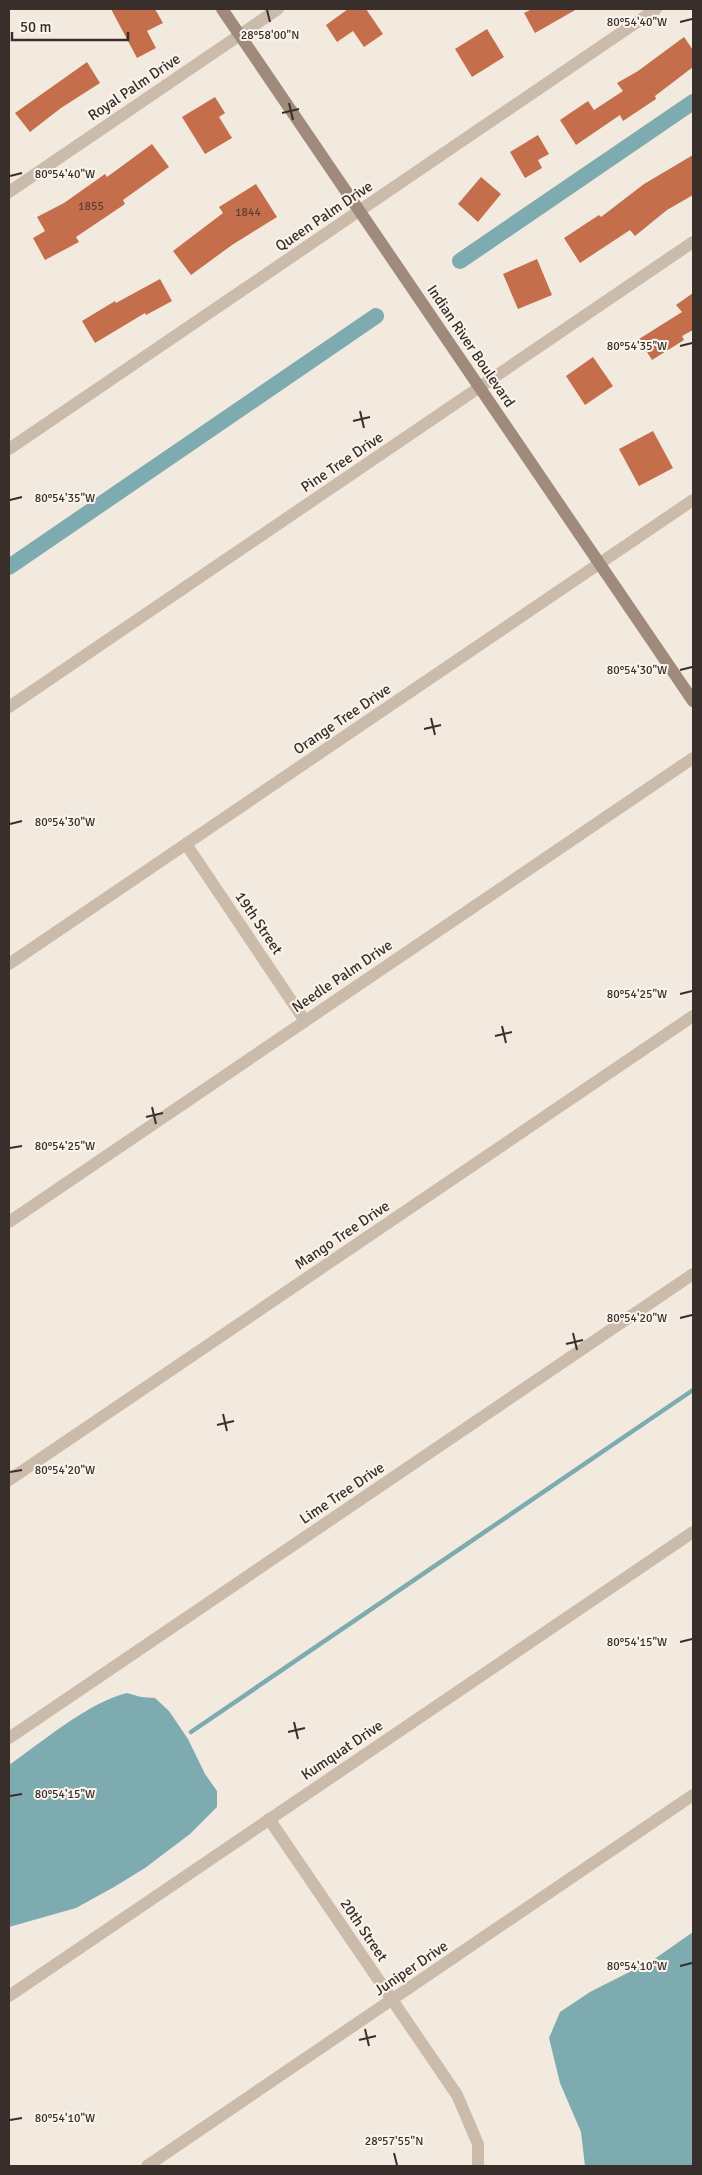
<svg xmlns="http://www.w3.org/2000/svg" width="702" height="2175" viewBox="0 0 702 2175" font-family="Signika,sans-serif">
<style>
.water{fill:#7eabaf}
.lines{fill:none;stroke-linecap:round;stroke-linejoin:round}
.stream{stroke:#7eabaf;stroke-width:4.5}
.canal{stroke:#7eabaf;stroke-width:16}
.building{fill:#c46e4c}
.minor{stroke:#cbbbab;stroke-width:12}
.secondary{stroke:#9f8a7c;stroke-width:12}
.ticks{fill:none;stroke:#392f2a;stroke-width:2}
.labels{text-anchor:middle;stroke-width:4;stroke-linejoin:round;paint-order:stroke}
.number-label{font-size:12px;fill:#5c3f32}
.street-label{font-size:15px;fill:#392f2a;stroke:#faf4ec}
.ticks-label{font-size:12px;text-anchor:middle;fill:#392f2a;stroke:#faf4ec;stroke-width:4;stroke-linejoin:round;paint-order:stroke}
</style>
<rect width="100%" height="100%" fill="#f3eadf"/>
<g class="water">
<path d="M127 1693 141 1697 155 1698 169 1711 188 1739 205 1774 217 1791V1807L190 1834 145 1868 114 1887 76 1908 9 1927V1765C42 1742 89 1702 127 1693Z"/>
<polygon points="693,1932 693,2166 585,2166 581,2132 560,2083 549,2038 560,2012 590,1992 653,1960"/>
</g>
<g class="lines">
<polyline class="stream" points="191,1732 693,1390"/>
<g class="canal">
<polyline points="460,261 693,102"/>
<polyline points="9,567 376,316"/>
</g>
</g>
<g class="building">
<polygon points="111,9 155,9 163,23 147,31 156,48 137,58"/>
<polygon points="348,9 366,9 383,34 364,47 353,31 337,42 326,25"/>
<polygon points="532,9 577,9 535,33 524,13"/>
<polygon points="487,29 504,57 472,77 455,49"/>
<polygon points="684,37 693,50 693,67 655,96 656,99 623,121 620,115 576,145 560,120 588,101 594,110 623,91 617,83 638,71"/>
<polygon points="87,62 100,83 61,108 30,132 15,113"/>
<polygon points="215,97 225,113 219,117 232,138 205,154 182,117"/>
<polygon points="538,135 549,154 538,160 542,168 525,178 510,152"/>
<polygon points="152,144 169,167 123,200 125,204 76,237 79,242 45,260 33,238 45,231 37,217 64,203 105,174 107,177"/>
<polygon points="693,155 693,195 667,210 635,236 630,230 580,263 564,238 599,215 601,217 644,184"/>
<polygon points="481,177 501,194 478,222 458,204"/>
<polygon points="256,184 277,217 232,245 191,275 173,251 223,213 219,207"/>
<polygon points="537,259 552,295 518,309 503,274"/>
<polygon points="160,279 172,301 146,315 145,313 95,343 82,321 115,301 116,303"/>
<polygon points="693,293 693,330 682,336 684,340 652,360 639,339 682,312 676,305"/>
<polygon points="593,357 613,386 585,405 566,376"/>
<polygon points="653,431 673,468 639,486 619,449"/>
</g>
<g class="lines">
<g class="minor">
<polyline points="9,192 278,9"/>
<polyline points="9,449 656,9"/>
<polyline points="9,707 693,242"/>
<polyline points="186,844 305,1021"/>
<polyline points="9,964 693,500"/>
<polyline points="9,1222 693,758"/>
<polyline points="9,1480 693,1016"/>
<polyline points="9,1738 693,1274"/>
<polyline points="269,1819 457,2095 478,2144 478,2166"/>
<polyline points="9,1996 693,1532"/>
<polyline points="147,2166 693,1795"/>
</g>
<polyline class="secondary" points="222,9 693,701"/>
</g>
<path class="ticks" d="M267 10 270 22M680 22 692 19M289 103 293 120M282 113 299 109M10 176 22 173M680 346 692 343M360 411 364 428M353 421 370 417M10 500 22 497M680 670 692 667M431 718 435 735M424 729 441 725M10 824 22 821M680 994 692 991M502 1026 506 1043M495 1036 512 1032M152 1107 156 1124M146 1117 163 1113M10 1148 22 1146M680 1318 692 1315M573 1333 577 1350M566 1344 583 1340M223 1414 227 1431M217 1425 234 1421M10 1472 22 1470M680 1642 692 1639M294 1722 298 1739M288 1732 305 1728M10 1796 22 1794M680 1966 692 1963M365 2029 369 2046M359 2040 376 2036M10 2120 22 2118M394 2153 397 2165"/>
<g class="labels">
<g class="number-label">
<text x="91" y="210">1855</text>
<text x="248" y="216">1844</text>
</g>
<g class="street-label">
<text transform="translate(134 87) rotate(-34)" y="5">Royal Palm Drive</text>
<text transform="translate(324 216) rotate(-34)" y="5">Queen Palm Drive</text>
<text transform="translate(471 346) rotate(56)" y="5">Indian River Boulevard</text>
<text transform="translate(342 462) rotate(-34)" y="5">Pine Tree Drive</text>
<text transform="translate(342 719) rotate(-34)" y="5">Orange Tree Drive</text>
<text transform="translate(259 923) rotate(56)" y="5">19th Street</text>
<text transform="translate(342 976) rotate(-34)" y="5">Needle Palm Drive</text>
<text transform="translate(342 1235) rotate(-34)" y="5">Mango Tree Drive</text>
<text transform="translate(342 1493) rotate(-34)" y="5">Lime Tree Drive</text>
<text transform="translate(342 1750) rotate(-34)" y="5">Kumquat Drive</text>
<text transform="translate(364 1930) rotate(56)" y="5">20th Street</text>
<text transform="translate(411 1968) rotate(-34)" y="5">Juniper Drive</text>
</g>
</g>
<g class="ticks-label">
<text x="637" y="26">80°54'40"W</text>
<text x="270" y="39">28°58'00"N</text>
<text x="65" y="178">80°54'40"W</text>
<text x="637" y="350">80°54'35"W</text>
<text x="65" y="502">80°54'35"W</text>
<text x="637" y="674">80°54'30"W</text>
<text x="65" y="826">80°54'30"W</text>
<text x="637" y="998">80°54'25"W</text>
<text x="65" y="1150">80°54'25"W</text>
<text x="637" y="1322">80°54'20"W</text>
<text x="65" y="1474">80°54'20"W</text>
<text x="637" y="1646">80°54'15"W</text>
<text x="65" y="1798">80°54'15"W</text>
<text x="637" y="1970">80°54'10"W</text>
<text x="65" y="2122">80°54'10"W</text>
<text x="394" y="2145">28°57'55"N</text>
</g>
<rect width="702" height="2175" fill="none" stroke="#392f2a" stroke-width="20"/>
<path d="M12 32v8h116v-8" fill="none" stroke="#392f2a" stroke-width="2.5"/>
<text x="20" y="32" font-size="15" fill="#392f2a" stroke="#faf4ec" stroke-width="4" paint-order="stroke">50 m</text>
</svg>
